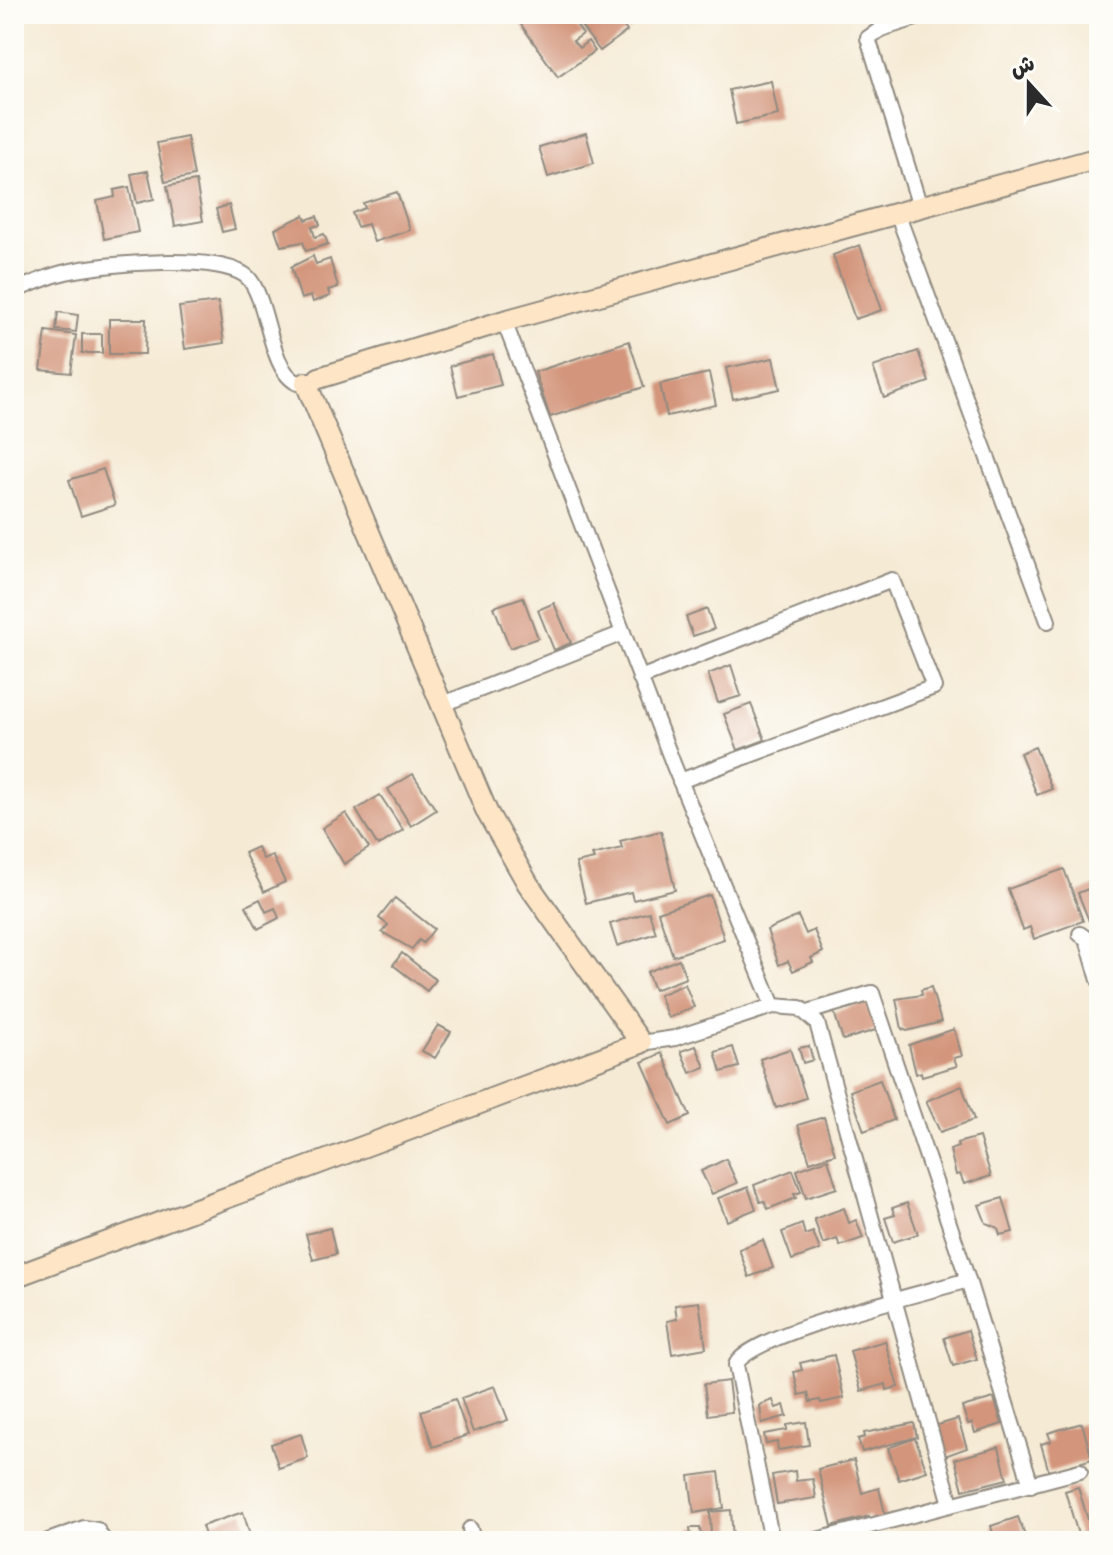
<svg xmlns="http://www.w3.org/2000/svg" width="1113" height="1555" viewBox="0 0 1113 1555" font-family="Delius,'Playpen Sans Arabic',sans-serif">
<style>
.building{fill:#d3957c}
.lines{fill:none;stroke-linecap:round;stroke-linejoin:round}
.street-casing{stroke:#908a80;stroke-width:18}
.secondary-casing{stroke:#908a80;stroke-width:24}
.street{stroke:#fff;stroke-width:14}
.secondary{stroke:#fde5c5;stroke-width:20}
</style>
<rect width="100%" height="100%" fill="#fdfcf7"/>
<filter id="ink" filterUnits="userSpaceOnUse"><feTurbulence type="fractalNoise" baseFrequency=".0125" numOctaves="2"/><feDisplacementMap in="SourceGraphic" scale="16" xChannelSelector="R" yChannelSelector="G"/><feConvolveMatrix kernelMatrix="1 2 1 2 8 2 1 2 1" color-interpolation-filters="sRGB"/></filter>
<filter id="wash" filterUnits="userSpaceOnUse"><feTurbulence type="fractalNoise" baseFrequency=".006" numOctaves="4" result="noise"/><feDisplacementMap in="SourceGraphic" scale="32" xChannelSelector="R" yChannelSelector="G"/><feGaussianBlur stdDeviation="1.8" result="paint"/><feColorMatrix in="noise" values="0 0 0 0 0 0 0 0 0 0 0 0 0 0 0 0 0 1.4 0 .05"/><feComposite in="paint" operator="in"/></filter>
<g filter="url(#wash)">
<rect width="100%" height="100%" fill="#f5ead4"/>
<g id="blocks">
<g class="building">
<polygon points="518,14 568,14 583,34 573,41 579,48 588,41 595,51 558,77 515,16"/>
<polygon points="593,14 614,14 627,31 600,51 581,26 595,16"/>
<polygon points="622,14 649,14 630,26"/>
<polygon points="771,81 778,115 736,124 729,90"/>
<polygon points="586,133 594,163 548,177 539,147"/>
<polygon points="187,137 194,176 165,182 157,143"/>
<polygon points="148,171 154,199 137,203 131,174"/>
<polygon points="196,181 203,221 175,226 167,186"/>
<polygon points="129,187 138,232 104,239 97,201 115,197 114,190"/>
<polygon points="397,192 410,230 374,242 368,224 357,227 352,213 365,208 363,203"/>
<polygon points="229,205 235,229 222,232 216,209"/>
<polygon points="304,215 306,220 317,216 320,225 312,227 315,237 324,234 328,244 306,251 303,242 281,246 275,229"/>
<polygon points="860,245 882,310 855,319 833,255"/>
<polygon points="313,256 316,264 330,259 338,287 328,290 330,296 313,302 311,296 301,299 291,267"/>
<polygon points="218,302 224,343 185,349 179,307"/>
<polygon points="58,312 78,315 76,332 56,330"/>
<polygon points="109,319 146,319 145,354 109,354"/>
<polygon points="46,331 76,335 71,373 41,370"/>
<rect x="82" y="334" width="20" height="19"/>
<polygon points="629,341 644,387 550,417 535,372"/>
<polygon points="918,351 929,382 884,398 873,367"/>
<polygon points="493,354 501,385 458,396 450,366"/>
<polygon points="773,358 780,389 733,399 726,368"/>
<polygon points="709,373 716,405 667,416 660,384"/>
<polygon points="103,469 115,505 81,516 69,480"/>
<polygon points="523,597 538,638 510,648 494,607"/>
<polygon points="554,603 571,643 554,650 538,610"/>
<polygon points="707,609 714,629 693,636 686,617"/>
<polygon points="731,665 741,696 718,703 708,674"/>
<polygon points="751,704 765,740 738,750 724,714"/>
<polygon points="1035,747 1052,789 1037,795 1020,753"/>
<polygon points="413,774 436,810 411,826 388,789"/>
<polygon points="380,795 403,830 378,846 356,810"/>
<polygon points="346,813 369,848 344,864 322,828"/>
<polygon points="661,831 675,890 633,900 631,892 586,903 576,863 594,859 592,855 622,848 620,841"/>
<polygon points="257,847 263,859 272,855 285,882 264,892 244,853"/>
<polygon points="1064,869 1083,921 1034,939 1030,927 1023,930 1008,889"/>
<polygon points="1098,885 1099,917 1089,921 1078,893"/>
<polygon points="710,895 724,939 673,956 658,912"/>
<polygon points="395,898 434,929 423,943 419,940 412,949 382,932 388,925 379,918"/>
<polygon points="260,899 266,912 275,908 279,918 258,929 246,906"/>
<polygon points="649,912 656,933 617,946 610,924"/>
<polygon points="798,916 806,934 814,930 823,952 811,958 813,962 793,971 788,961 779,965 767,930"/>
<polygon points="402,953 436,980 427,991 393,965"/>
<polygon points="679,959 686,978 654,990 647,972"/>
<polygon points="685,984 694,1007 668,1018 659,995"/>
<polygon points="931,987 941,1022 907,1031 902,1029 896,999 922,995 921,990"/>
<polygon points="870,1001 879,1029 843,1040 834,1012"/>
<polygon points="438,1025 451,1032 435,1058 422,1051"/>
<polygon points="954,1029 962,1056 954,1058 957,1066 922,1076 921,1072 916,1074 909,1045"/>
<polygon points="696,1046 705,1067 690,1073 681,1051"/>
<polygon points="809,1046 813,1060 803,1063 799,1048"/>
<polygon points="733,1047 739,1067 721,1072 715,1052"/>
<polygon points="790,1049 806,1098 776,1108 760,1059"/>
<polygon points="662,1053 690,1116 670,1125 642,1062"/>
<polygon points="880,1080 894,1120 864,1131 850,1091"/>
<polygon points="962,1086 974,1120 940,1132 926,1101"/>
<polygon points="824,1117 835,1154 810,1162 798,1125"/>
<polygon points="979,1137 991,1176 964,1184 960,1174 956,1175 950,1150 958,1147 957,1143"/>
<polygon points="726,1159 737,1183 712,1194 701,1171"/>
<polygon points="828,1159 837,1188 806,1198 797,1170"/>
<polygon points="793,1170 801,1192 794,1194 796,1198 768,1209 764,1201 760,1202 754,1185"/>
<polygon points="748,1187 756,1209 727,1221 718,1198"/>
<polygon points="1003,1198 1013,1232 1000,1235 998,1228 986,1223 979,1205"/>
<polygon points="907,1203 918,1234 893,1242 885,1218 895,1215 892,1208"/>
<polygon points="844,1208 849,1223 856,1220 863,1238 840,1246 837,1239 823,1244 814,1219"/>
<polygon points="802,1224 805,1235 813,1232 820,1250 792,1260 782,1232"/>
<polygon points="330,1228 336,1254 313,1260 306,1234"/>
<polygon points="763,1240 773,1268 749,1277 739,1249"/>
<polygon points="699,1302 706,1348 672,1354 667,1321 677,1319 675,1305"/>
<polygon points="968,1330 977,1359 953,1366 944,1338"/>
<polygon points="885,1341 898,1387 887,1390 886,1384 861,1391 850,1351"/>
<polygon points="834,1355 844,1398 821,1403 820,1400 810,1402 808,1393 799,1395 794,1372 802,1370 800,1363"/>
<polygon points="728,1381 732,1412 708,1415 704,1384"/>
<polygon points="495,1386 508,1420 473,1432 461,1398"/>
<polygon points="994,1398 1002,1424 975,1433 972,1423 968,1424 962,1407"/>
<polygon points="455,1399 468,1435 433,1447 421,1411"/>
<polygon points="773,1400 776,1408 784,1405 787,1416 762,1423 760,1405"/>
<polygon points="958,1419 967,1448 945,1456 935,1426"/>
<polygon points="806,1422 809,1445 778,1450 777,1442 766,1444 764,1434 787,1430 787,1425"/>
<polygon points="914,1423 917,1437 862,1452 858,1439 865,1437 864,1433"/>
<polygon points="1082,1423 1092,1459 1049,1472 1041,1444 1051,1441 1048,1433"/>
<polygon points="301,1434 308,1458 279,1468 271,1444"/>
<polygon points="915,1438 927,1471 899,1480 888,1448"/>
<polygon points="999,1447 1007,1479 963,1490 955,1459"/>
<polygon points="854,1460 862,1493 879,1488 886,1518 871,1522 869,1516 832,1526 818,1469"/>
<polygon points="795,1471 796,1481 813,1479 816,1498 777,1504 772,1475"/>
<polygon points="719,1472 724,1508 694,1513 689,1476"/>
<polygon points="1078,1487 1092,1533 1099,1531 1099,1541 1080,1541 1065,1491"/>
<polygon points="731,1510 733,1541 691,1541 690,1528 700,1528 701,1536 711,1536 710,1512"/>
<polygon points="243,1512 252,1541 207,1541 202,1526"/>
<polygon points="1018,1517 1027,1541 995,1541 991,1526"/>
</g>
</g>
</g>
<g filter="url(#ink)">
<use href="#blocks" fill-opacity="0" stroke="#908a80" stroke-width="2"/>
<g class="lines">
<g class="street-casing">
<g id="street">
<polyline points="920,207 868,38 881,29 929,14"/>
<polyline points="897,213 1048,621"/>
<path d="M14 291C31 284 48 276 66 272 101 264 228 251 250 280 269 305 270 372 298 383L315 379"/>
<polyline points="504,321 674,766 773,1006"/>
<polyline points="640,678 892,580 934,687 680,781"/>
<polyline points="443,704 623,633"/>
<polyline points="1080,934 1087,939 1099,980"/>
<polyline points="808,1012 872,993 968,1280 1031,1485"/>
<polyline points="641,1043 675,1038 773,1006 800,1008 817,1023 951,1504"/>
<polyline points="470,1529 473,1541"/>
<polyline points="48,1541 84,1528 97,1530 104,1541"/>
<path d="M772 1541 736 1365C747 1334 929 1292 968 1280"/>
<polyline points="813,1541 1080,1471"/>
</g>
</g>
<g class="secondary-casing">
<g id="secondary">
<polyline points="319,378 504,321 1099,158"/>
<polyline points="14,1277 641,1043 528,884 487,812 306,383"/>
</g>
</g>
<use href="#street" class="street"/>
<use href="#secondary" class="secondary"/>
</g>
</g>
<rect width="1113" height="1555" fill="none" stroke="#fdfcf7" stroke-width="48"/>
<g transform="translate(1029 84) rotate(339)" stroke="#fdfcf7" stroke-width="6" paint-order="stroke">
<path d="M0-6L14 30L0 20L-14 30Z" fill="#2b2b2b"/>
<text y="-12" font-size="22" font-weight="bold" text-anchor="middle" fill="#2b2b2b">ش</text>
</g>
</svg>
